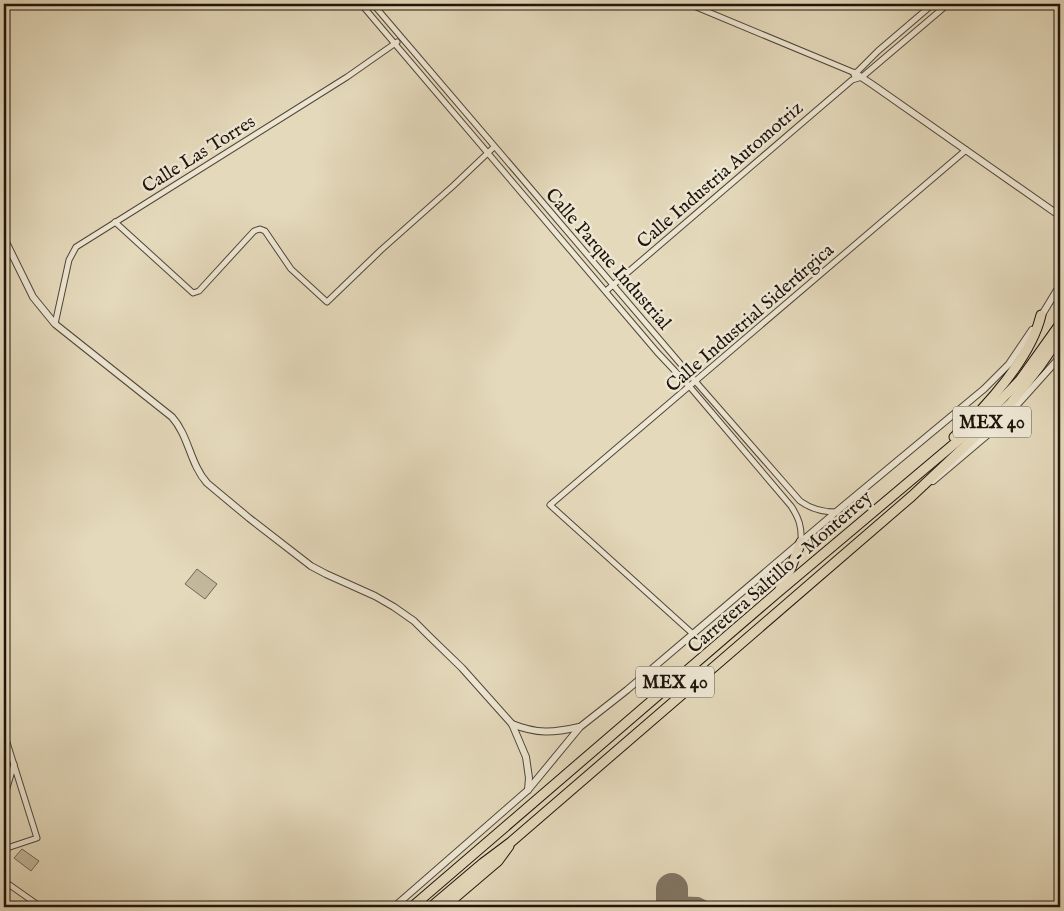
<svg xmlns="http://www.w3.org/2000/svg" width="1064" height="911" viewBox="0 0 1064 911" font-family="'IM FELL English',serif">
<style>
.park{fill:#c3b89d;stroke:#716654}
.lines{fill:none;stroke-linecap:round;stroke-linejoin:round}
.taxiway{stroke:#827664;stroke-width:12}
.runway{stroke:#827664;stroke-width:32}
.minor-casing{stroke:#504538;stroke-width:7}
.tertiary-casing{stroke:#504538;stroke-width:8}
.trunk-casing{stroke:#1f140c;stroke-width:11}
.minor{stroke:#ede6d3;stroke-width:5}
.tertiary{stroke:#ede6d3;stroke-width:6}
.trunk{stroke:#e4d9bb;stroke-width:9}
.labels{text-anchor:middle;stroke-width:5;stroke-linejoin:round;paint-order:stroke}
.shield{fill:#ede6d3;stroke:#5d5348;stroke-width:1}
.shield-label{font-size:18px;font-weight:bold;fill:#1f140c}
.street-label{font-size:19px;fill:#1f140c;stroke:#ede6d3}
</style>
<rect width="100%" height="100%" fill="#e4d9bb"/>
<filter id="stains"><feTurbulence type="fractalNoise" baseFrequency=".004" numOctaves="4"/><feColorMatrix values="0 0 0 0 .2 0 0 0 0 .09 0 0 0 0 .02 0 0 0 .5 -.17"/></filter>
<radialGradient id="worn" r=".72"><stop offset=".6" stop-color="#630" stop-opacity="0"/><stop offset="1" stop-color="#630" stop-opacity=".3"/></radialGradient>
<g class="park">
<polygon points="197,569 217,584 205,599 185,584"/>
<polygon points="22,849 39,861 31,871 14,858"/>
</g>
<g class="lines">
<polyline class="taxiway" points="672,902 698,903 706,907"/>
<polyline class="runway" points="672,889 672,907"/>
<g class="minor-casing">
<g id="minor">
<path d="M361 4 657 352 690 387 791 506C799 518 802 527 801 542"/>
<path d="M373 4 696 382 800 501C811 509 823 512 836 512"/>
<polyline points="689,4 855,73"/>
<polyline points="854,75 878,51 933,4"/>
<polyline points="115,222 193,293 199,291 254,231 260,229 265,231 291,269 327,302 381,250 453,186 494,147"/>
<polyline points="606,291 852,80 862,77 948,4"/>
<polyline points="55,324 69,260 76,247 347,77 397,42"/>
<polyline points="693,634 550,505 966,150"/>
<polyline points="4,733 37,838 4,849"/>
<polyline points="4,798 14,764"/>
<polyline points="4,881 41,907"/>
</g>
</g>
<g class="tertiary-casing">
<g id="tertiary">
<polyline points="855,73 873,85 1060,216"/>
<path d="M4 238 33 297 55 324 172 417C189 436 190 464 207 483L249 518 311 566 326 574 375 596 394 607 414 621 429 636 462 668 512 724 526 757 529 778 528 790"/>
<polyline points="1040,318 1060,285"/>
<polyline points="933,481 998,426 1060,357"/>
<path d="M512 724C537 734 553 733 579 727"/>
<polyline points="394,907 528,790 580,727 627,690 836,512 984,389 1009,364 1032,330"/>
</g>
</g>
<g class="trunk-casing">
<g id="trunk">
<path d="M954 437C986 407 1031 358 1041 315"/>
<polyline points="780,589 790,570 801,542"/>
<polyline points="412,907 777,593 979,423 1020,380 1060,324"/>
<polyline points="431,907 483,863 511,842 912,496 1011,403 1040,366 1060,337"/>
<polyline points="444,907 498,861 509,846"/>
</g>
</g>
<use href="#minor" class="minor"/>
<use href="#tertiary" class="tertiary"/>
<use href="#trunk" class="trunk"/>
</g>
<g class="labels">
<g class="shield">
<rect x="953" y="406.5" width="78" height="31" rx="4"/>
<rect x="636" y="666.5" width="78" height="31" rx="4"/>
</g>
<g class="shield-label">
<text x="992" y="428">MEX 40</text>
<text x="675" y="688">MEX 40</text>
</g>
<g class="street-label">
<text transform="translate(198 153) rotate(-32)" y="7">Calle Las Torres</text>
<text transform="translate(719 174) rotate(-41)" y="7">Calle Industria Automotriz</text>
<text transform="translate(609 258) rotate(49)" y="7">Calle Parque Industrial</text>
<text transform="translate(749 317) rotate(-41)" y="7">Calle Industrial Siderúrgica</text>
<text transform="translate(779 571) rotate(-41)" y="7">Carretera Saltillo - Monterrey</text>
</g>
</g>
<rect width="1064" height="911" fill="none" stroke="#e4d9bb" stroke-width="20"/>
<rect x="5" y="5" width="1054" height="901" fill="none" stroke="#1f140c" stroke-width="2.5"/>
<rect x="10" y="10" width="1044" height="891" fill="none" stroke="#1f140c"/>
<rect width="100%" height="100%" filter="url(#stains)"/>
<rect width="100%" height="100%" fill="url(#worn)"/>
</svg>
